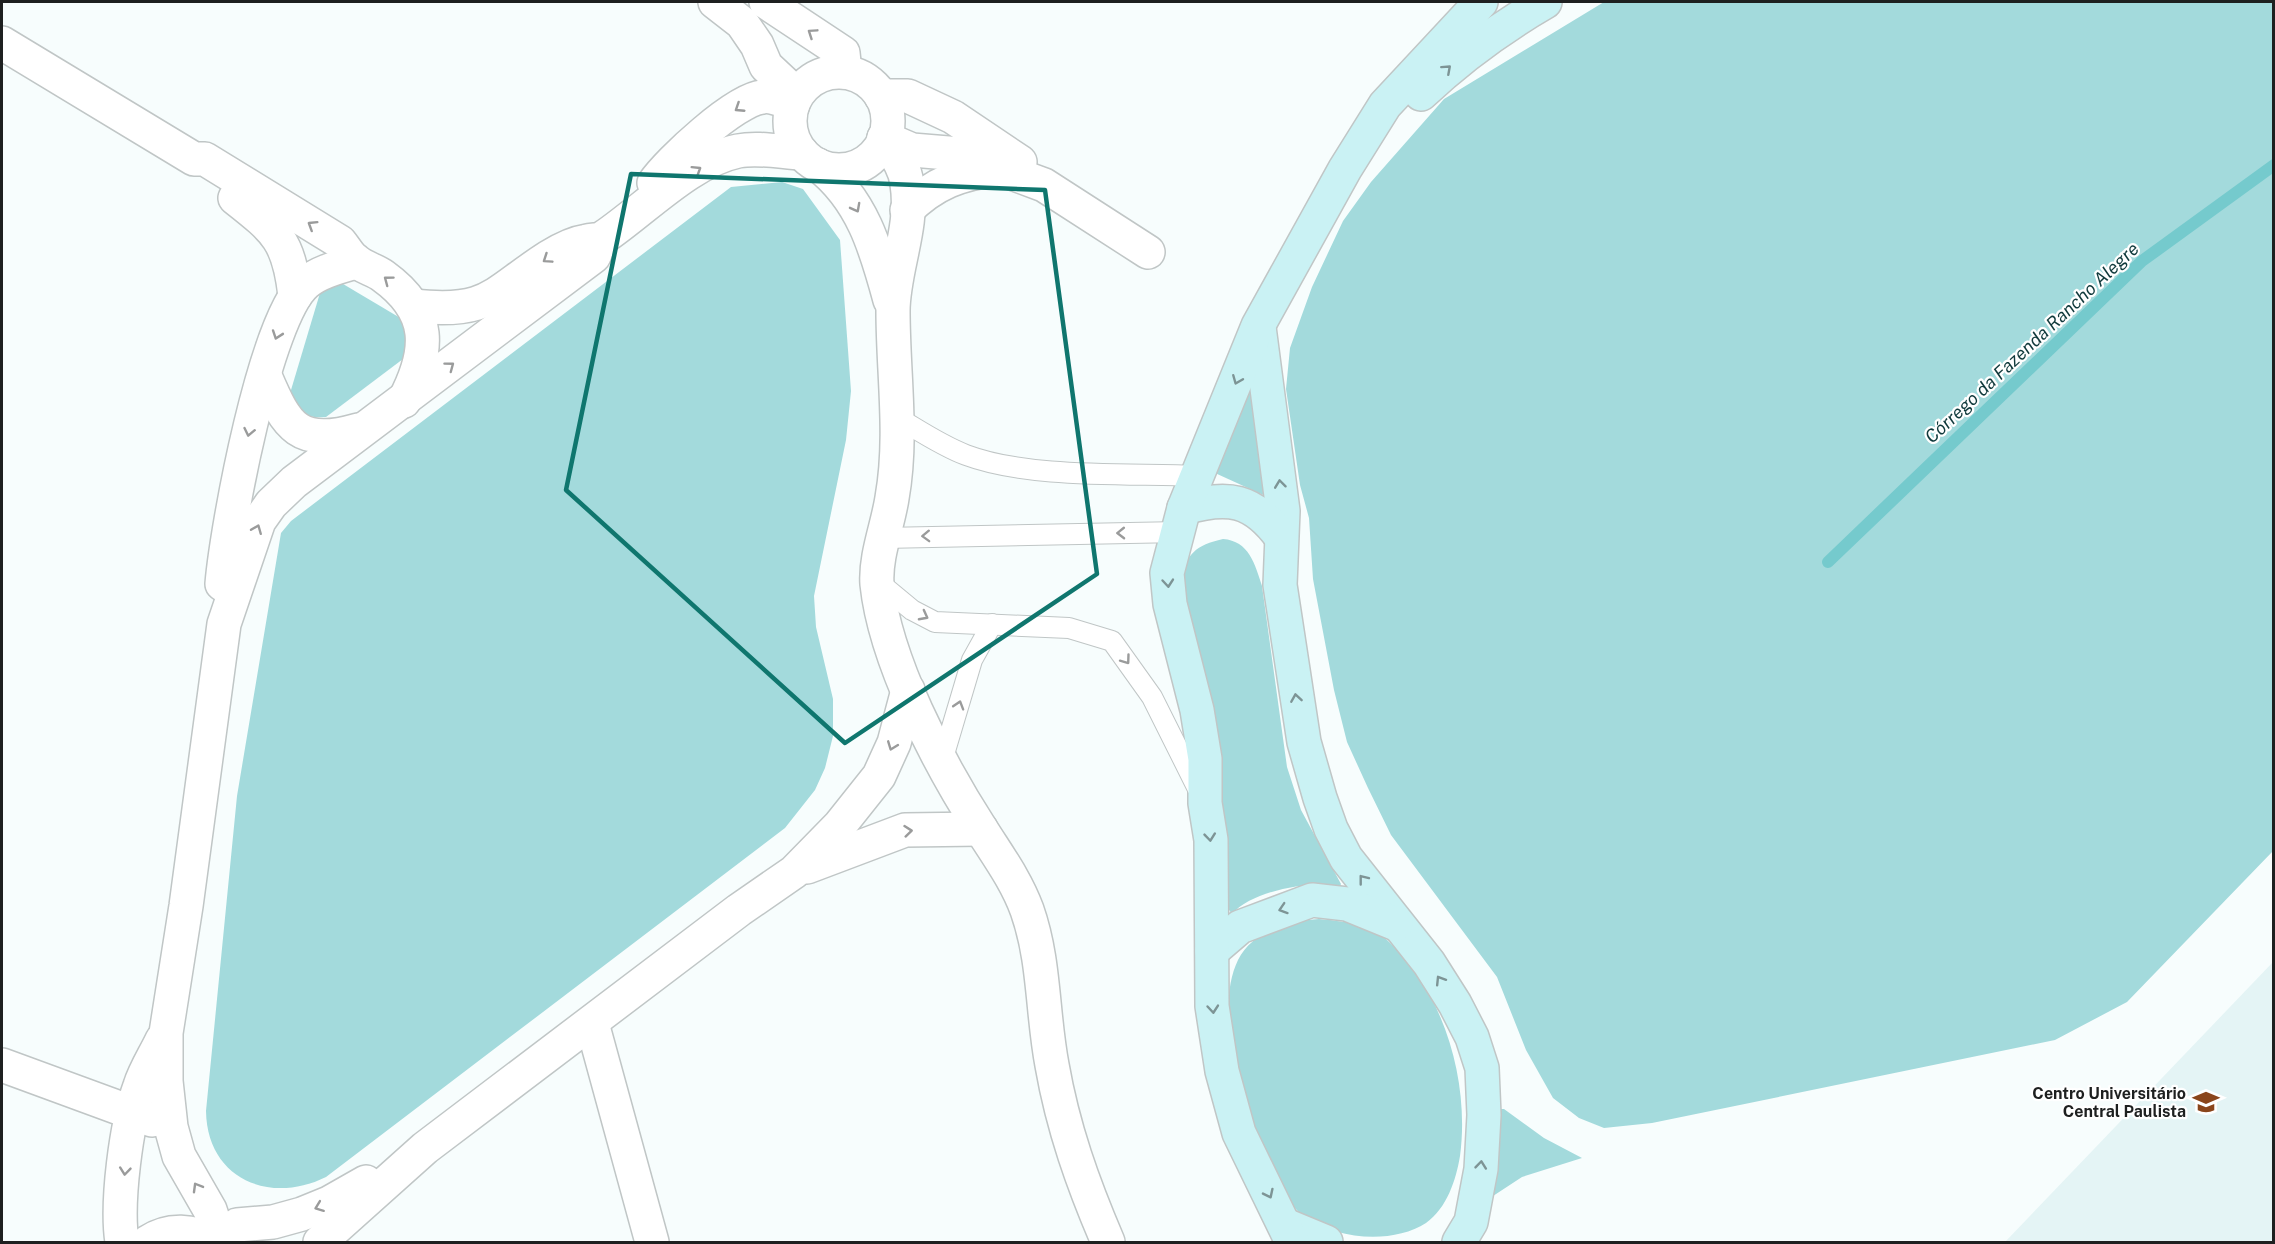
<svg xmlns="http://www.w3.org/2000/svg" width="2275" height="1244" viewBox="0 0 2275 1244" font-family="'Public Sans',sans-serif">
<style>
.built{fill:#e4f4f5}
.green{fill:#a3dadc}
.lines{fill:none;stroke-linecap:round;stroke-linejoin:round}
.stream{stroke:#75cacd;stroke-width:12}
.lane-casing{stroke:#c0c6c6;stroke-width:22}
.street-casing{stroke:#c0c6c6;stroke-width:36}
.secondary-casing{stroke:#c0c6c6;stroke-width:36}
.lane{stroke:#fff;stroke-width:20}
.street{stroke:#fff;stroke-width:33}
.secondary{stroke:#caf2f4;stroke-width:33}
.oneway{stroke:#9a9b9b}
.oneway2{stroke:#7d9495}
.marked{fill:none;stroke:#0f766e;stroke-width:4.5;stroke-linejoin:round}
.labels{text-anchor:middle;stroke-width:4.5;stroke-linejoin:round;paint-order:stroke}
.poi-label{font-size:16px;font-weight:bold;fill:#1e2020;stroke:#fff;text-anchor:end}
.water-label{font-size:18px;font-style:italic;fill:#103a3c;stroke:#fff}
</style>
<rect width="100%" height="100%" fill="#f7fdfd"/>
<polygon class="built" points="2273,962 2273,1242 2005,1242"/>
<g class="green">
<polygon points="1604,2 2273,2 2273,851 2127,1002 2055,1040 1652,1123 1604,1128 1579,1118 1553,1098 1526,1050 1497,977 1391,835 1368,788 1347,742 1334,690 1313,579 1309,518 1300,485 1286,389 1290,348 1312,287 1343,221 1371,182 1444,99"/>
<path d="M782 182 803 189 840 240 851 391 846 440 814 596 816 627 833 699V736L825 768 815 790 785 828 326 1177C270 1205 207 1179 206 1111L237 796 281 533 291 521 731 187Z"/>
<path d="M338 281 402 319 406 323 407 352 403 359 326 417C307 419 292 411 291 390L320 293Z"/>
<polygon points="1249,372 1274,500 1215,473"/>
<path d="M1223 539C1249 541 1255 564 1262 586L1287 767 1301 810 1341 884 1340 886C1310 880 1252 891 1232 914L1227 907 1180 581C1186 554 1196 545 1223 539Z"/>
<path d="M1319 919C1342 921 1369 924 1387 940 1444 991 1470 1082 1460 1156 1456 1180 1447 1208 1426 1223 1394 1244 1337 1240 1305 1217 1291 1208 1284 1192 1277 1177 1249 1123 1210 1018 1238 960 1253 930 1289 921 1319 919Z"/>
<polygon points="1499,1109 1504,1109 1544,1138 1582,1158 1522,1177 1493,1196 1489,1195"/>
</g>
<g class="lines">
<polyline class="stream" points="1828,562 2142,261 2274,165"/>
<g class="lane-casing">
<g id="lane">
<path d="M898 418C920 431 942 446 966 455 1030 479 1129 473 1198 476"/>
<polyline points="883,538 1180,532"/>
<polyline points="877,581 912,610 935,622 1069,628 1112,641 1152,697 1200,793"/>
<polyline points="942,761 972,660 992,624"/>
</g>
</g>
<g class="street-casing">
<g id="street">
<polyline points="715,2 742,23 757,45 766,66 797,95"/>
<polyline points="766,2 843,53 845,72"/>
<path d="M2 43 194 159H205L340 242C345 248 349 256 355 260 362 267 375 270 383 276 433 312 430 351 404 401"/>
<circle cx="839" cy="121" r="49"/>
<polyline points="881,96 908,96 953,117 1020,162"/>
<path d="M884 138C894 153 905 166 907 184 914 227 893 270 893 311 893 374 903 436 892 498 888 525 875 556 877 584 885 661 939 764 981 829 998 856 1016 880 1027 910 1045 961 1042 1013 1052 1065 1063 1128 1083 1184 1108 1242"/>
<polyline points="884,138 912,150 960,154 1044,185 1148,252"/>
<path d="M818 165C862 199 876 248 890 300"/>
<path d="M654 183C669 161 735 100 762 97 772 95 783 101 793 104"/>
<path d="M235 198C277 231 289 241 295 296"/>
<path d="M907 210C934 183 961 173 998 169"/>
<path d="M414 306C490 314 491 294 549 257 560 250 574 243 587 241 593 239 599 241 604 237 644 210 690 161 738 151 758 147 781 152 802 153"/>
<path d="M265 376C287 428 299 447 358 430"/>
<path d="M222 584C227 526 265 318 306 283 319 272 339 267 356 262"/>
<polyline points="807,867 905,830 981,829"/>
<polyline points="592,1023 652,1242"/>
<polyline points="2,1065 152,1120"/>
<polyline points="213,1241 215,1225 210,1210 179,1156 171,1127 166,1081 166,1033 186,906 224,624 259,521 271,504 294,482 594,256 601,239"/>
<path d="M122 1242C116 1203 126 1124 140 1086 145 1070 155 1055 162 1040"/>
<path d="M148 1242C169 1228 193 1230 215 1242"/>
<polyline points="216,1242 237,1225 273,1222 302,1214 329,1203 366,1182"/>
<polyline points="320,1242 425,1148 739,910 794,872 840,825 879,776 894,743 908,690"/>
</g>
</g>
<g class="secondary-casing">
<g id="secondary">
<path d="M1421 94C1459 58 1500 28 1545 2"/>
<polyline points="1259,327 1283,511 1280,585 1304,742 1320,798 1331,829 1346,858 1429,963 1455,1004 1472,1037 1482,1068 1484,1115 1481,1169 1471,1222 1459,1242"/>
<path d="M1184 508C1228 495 1253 499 1281 537"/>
<polyline points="1212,951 1240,927 1312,900 1347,904 1396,924"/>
<polyline points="1285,1225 1326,1242"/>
<polyline points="1292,1242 1239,1133 1222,1071 1212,1006 1211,840 1205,803 1205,759 1197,710 1170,604 1167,573 1184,508 1258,326 1345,169 1385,105 1481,2"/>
</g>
</g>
<use href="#lane" class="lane"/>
<use href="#street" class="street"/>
<use href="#secondary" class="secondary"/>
</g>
<defs><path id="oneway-chevron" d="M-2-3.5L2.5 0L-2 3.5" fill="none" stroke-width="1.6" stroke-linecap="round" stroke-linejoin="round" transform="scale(1.5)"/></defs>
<g class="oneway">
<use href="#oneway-chevron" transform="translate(812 33) rotate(-146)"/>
<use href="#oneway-chevron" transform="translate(739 108) rotate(147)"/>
<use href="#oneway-chevron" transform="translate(697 170) rotate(-32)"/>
<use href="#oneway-chevron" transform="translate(856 208) rotate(62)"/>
<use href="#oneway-chevron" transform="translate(312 225) rotate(-148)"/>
<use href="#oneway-chevron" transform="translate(547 259) rotate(146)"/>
<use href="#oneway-chevron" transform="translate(388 280) rotate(-143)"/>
<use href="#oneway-chevron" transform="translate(277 335) rotate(109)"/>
<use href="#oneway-chevron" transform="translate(450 366) rotate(-37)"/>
<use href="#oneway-chevron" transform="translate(249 432) rotate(102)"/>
<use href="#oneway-chevron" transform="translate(257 529) rotate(-68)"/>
<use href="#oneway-chevron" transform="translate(1121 533) rotate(179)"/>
<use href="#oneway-chevron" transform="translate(926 536) rotate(178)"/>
<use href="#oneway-chevron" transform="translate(924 616) rotate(28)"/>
<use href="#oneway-chevron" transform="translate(1126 660) rotate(54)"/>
<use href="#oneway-chevron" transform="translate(959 705) rotate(-73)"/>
<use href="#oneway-chevron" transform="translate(892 746) rotate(111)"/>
<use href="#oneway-chevron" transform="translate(908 831) rotate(-6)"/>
<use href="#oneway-chevron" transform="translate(125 1171) rotate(96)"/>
<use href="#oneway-chevron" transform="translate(197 1187) rotate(-120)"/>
<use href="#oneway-chevron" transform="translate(319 1207) rotate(159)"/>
</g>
<g class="oneway2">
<use href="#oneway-chevron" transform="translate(1447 69) rotate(-42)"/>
<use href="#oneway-chevron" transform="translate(1237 380) rotate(112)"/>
<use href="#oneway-chevron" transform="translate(1280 484) rotate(-97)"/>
<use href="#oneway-chevron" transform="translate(1168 583) rotate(85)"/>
<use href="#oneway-chevron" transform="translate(1296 698) rotate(-99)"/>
<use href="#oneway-chevron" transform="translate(1210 837) rotate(84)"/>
<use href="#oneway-chevron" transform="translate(1363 879) rotate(-128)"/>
<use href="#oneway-chevron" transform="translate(1283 909) rotate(162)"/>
<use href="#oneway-chevron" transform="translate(1440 980) rotate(-122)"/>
<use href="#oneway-chevron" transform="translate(1213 1009) rotate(85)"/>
<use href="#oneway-chevron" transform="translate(1481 1165) rotate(-84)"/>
<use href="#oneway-chevron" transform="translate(1269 1194) rotate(64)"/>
</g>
<path class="marked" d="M631 174 1045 190 1097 574 845 743 566 490Z"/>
<defs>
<g id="university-bare" transform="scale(2.07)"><path d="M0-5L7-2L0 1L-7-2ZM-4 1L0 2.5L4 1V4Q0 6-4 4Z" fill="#8a451b" stroke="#fff" stroke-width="2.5" paint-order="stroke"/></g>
</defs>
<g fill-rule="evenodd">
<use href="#university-bare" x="2206" y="1102"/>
</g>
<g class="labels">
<g class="poi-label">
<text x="2186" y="1099">Centro Universitário<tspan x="2186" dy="18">Central Paulista</tspan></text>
</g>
<g class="water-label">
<text transform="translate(2032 343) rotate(-43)" y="6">Córrego da Fazenda Rancho Alegre</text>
</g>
</g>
<rect width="2275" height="1244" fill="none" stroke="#1e2020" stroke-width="6"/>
</svg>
